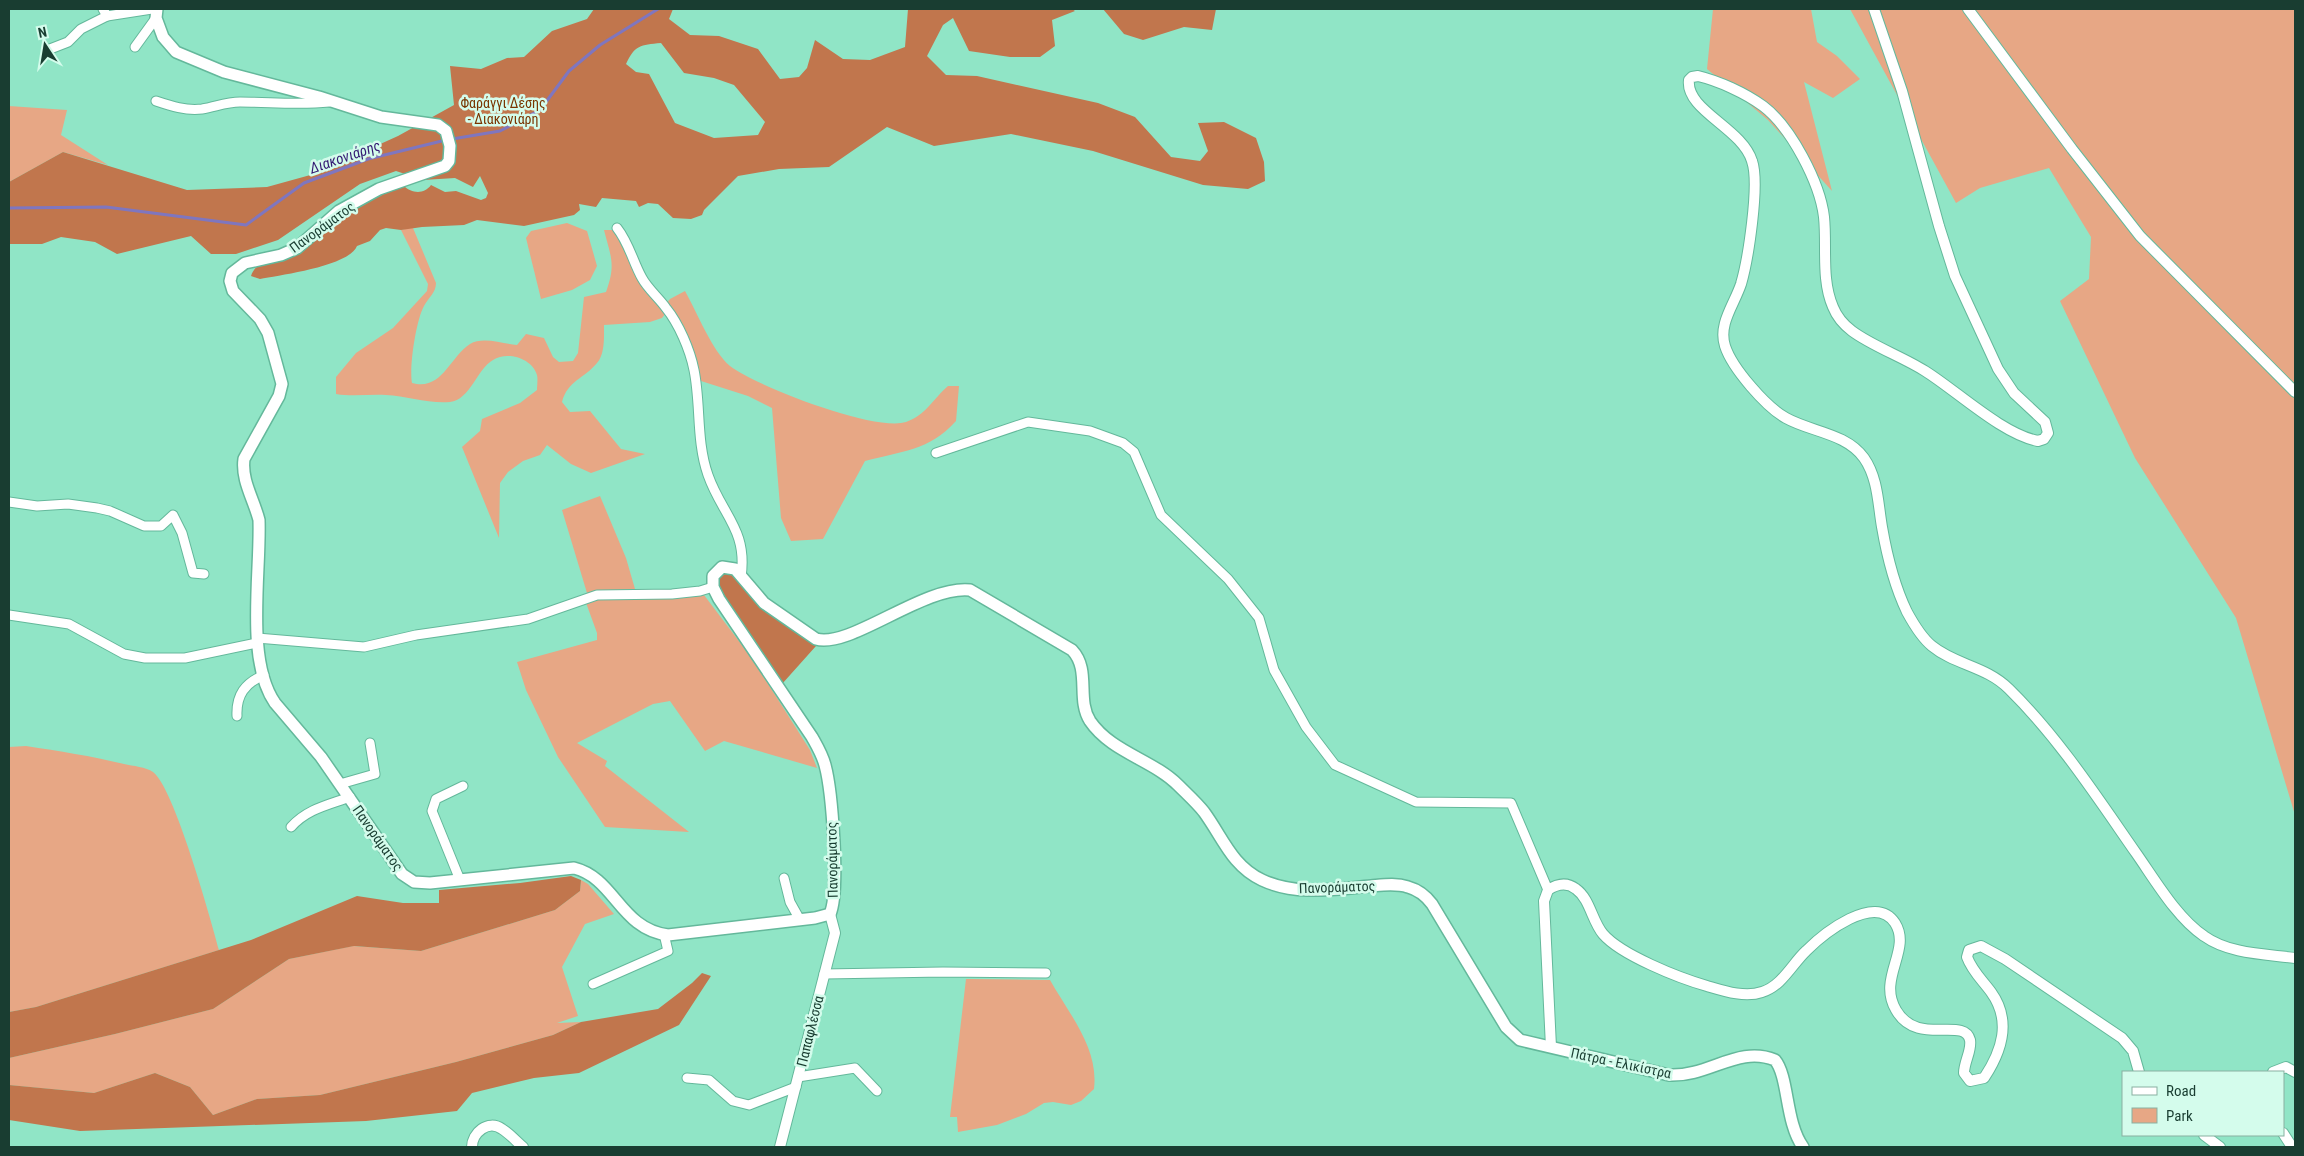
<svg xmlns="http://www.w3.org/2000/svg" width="2304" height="1156" viewBox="0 0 2304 1156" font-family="'Roboto Condensed',sans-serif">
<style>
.green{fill:#e7a785}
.forest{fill:#c1764d;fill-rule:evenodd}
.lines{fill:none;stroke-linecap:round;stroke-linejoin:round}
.stream{stroke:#7f76bf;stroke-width:3}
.minor-casing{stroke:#64b89b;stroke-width:11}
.tertiary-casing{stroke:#64b89b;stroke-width:12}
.secondary-casing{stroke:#64b89b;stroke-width:14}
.minor{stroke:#fff;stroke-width:9}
.tertiary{stroke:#fff;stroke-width:10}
.secondary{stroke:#fff;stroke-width:11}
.labels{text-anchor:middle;stroke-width:5;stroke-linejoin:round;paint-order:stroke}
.park-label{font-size:14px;fill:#793400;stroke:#d4fcec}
.street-label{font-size:14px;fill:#193d31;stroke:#d4fcec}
.water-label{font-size:15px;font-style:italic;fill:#341b73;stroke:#d4fcec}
</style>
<rect width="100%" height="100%" fill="#90e5c6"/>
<g class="green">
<polygon points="1713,9 1811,9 1817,42 1837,56 1860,79 1833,98 1804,82 1832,191 1768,120 1707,69"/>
<polygon points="1850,9 2295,9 2295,815 2236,618 2135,458 2060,301 2089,279 2091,237 2049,168 1980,188 1956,203"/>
<polygon points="9,106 67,110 61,135 108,165 63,152 9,182"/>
<polygon points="567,223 587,231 597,266 590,280 572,290 541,299 526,238 531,231"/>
<path d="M409 228H413L436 283C436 293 428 298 424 306 416 320 409 368 412 383 442 391 449 358 470 344 483 336 503 344 517 345L526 334 544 338 553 357 559 362 573 361 578 353 584 297 606 292C616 265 611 257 604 230H613L620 238 639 281 665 314 662 318 650 322 604 325C604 337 605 354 597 363 584 379 568 380 562 402L570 412 590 411 621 449 645 454 591 473 571 464 547 445 540 455 523 461 508 472 500 483 499 538 462 447 480 431 482 419 520 403 537 390C537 386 538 379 537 375 532 358 507 351 493 360 477 369 470 400 450 402 429 404 407 396 386 395 369 394 353 397 336 394V377L356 353 393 328 427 291 428 284 401 230Z"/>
<path d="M685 291C697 312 712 351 730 366 756 386 875 432 906 422 926 415 933 399 948 386H959L956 421C929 451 902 451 865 461L823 539 791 541 781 518 772 408 748 396 701 381 666 304 670 299Z"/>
<polygon points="600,496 626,558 635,589 587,593 562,510"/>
<polygon points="704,595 751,657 810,750 817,768 724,741 705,751 670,701 653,704 577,743 607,761 605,766 689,832 605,827 558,757 526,690 517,662 597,640 597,633 585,600"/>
<path d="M26 746C59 751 91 756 124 764 133 766 146 767 153 772 174 787 211 920 219 950L36 1007 9 1012V747Z"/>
<polygon points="581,880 588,884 614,914 585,924 562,967 578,1016 557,1023 581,1022 553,1035 456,1062 320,1095 257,1099 213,1115 190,1087 155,1073 94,1093 9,1085 9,1058 115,1034 213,1009 289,959 353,946 421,951 555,910 580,891"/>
<path d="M966 979 1050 980C1069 1014 1099 1048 1094 1089L1081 1101 1071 1105 1053 1102 1044 1103 1026 1114 997 1125 958 1132 957 1117H950Z"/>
</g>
<g class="forest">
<path d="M594 9H673L669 19 690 35 719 36 758 49 780 79 799 77 807 68 815 40 843 59 870 60 905 47 908 9H1072L1075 11 1052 20 1055 46 1040 57H1010L969 51 953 18 943 25 927 56 946 75 977 76 1098 103 1135 117 1171 157 1200 161 1208 151 1198 123 1224 122 1256 138 1264 162 1265 181 1248 189 1203 185 1093 151 1011 134 934 146 887 127 829 167 779 169 738 176 704 210 702 215 691 219 673 218 658 204 648 203 639 207 636 201 602 198 596 207 579 204 580 210 574 215 524 226 477 220 464 225 422 227 401 230 386 228 380 230 370 241 357 246C349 266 281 275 260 279L251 276C254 267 259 265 268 262L343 212 374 195 404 186C411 193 424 195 431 185L445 192 456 191 481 200 486 198 488 193 480 176 473 187 455 178 423 180 396 171 360 184 278 240 236 254H211L191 236 117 254 95 242 61 237 42 244H9V182L63 152 187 190 267 187 314 174 398 136 454 105 450 66 481 69 507 58 524 57 552 31 587 19ZM661 43 684 73 714 78 734 85 765 122 758 135 714 138 675 123 649 74 636 72 626 64C635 45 640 45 661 43Z"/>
<polygon points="1103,9 1216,9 1212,30 1184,27 1143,40 1124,34"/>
<polygon points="730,572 816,646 782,684 754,639 719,593 716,576 719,573"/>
<polygon points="571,876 581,880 580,891 555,910 421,951 354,946 289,959 213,1009 115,1034 9,1058 9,1012 36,1007 251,940 357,896 403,903 439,903 439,890 520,883"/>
<polygon points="702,973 711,976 679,1025 579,1073 534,1078 472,1093 457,1111 366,1121 80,1131 9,1120 9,1085 94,1093 155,1073 190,1087 213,1115 257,1099 320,1095 456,1062 553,1035 581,1022 658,1009 692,983"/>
</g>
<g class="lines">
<g class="stream">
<polyline points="452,139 500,131 540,110 569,71 600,45 658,9"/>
<polyline points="9,208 106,207 246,225 304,183 368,159 446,140"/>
</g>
<g class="minor-casing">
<g id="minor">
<polyline points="103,9 107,16 152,9"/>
<polyline points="135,47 156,18"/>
<polyline points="50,49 68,42 81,29 107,16"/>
<path d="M156 101C171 106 186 111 202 109 215 107 226 102 240 102 270 102 299 105 329 102"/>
<path d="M617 228C629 243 633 262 642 278 648 289 659 298 666 308 679 324 690 350 694 370 701 404 696 441 708 475 722 515 748 530 741 577"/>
<polyline points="936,453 1028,422 1090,431 1123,443 1134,452 1161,515 1228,579 1259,618 1274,670 1306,727 1335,765 1416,802 1511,803 1548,890"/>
<polyline points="9,502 37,506 68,504 97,508 110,511 144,526 161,526 173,515 182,533 193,573 204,574"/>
<polyline points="9,615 69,624 124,654 145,658 185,658 257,643"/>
<polyline points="257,638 364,647 416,635 528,619 597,595 672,594 700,591 713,587"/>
<path d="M237 716C236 695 245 683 264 675"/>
<polyline points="340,784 375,774 370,743"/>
<path d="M291 827C307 809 328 805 350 797"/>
<polyline points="784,878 790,902 800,920"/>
<polyline points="460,880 432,811 436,799 463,786"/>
<polyline points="824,974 943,972 1046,973"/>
<polyline points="593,984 668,951 664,934"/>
<polyline points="798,1077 855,1068 877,1091"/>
<polyline points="687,1078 709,1080 733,1101 749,1105 796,1087"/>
</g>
</g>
<g class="tertiary-casing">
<g id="tertiary">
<path d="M1874 9 1902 91 1939 226 1955 276 1998 369 2014 393 2045 422 2048 433 2044 439 2038 441C2002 434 1957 391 1925 371 1903 357 1872 346 1852 331 1844 325 1837 317 1833 307 1821 280 1827 246 1824 217 1820 183 1791 127 1763 106 1745 93 1719 81 1698 76L1692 77 1689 80C1685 110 1742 128 1752 161 1760 184 1748 260 1741 284 1734 305 1718 324 1725 346 1732 368 1766 407 1786 418 1811 432 1846 433 1864 458 1878 478 1878 504 1882 527 1887 556 1894 585 1907 612 1913 623 1922 638 1932 646 1955 665 1986 666 2009 689 2058 737 2097 797 2136 853 2155 880 2177 918 2204 936 2229 954 2265 954 2295 958"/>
<polyline points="1968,9 2072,149 2140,236 2295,392"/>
<path d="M1551 1047 1544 901 1548 890C1557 884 1567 882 1576 889 1590 899 1592 921 1603 934 1621 955 1679 978 1707 986 1724 991 1745 998 1762 992 1782 986 1792 964 1806 951 1823 934 1875 892 1895 923 1912 950 1877 978 1896 1010 1917 1047 1964 1016 1970 1040 1972 1050 1964 1062 1964 1073L1970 1081 1984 1078C2002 1051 2012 1021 1991 992 1983 981 1972 971 1967 957L1969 950 1981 946 2005 959 2122 1038 2133 1051 2139 1072"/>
<polyline points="2273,1072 2286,1067 2295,1072"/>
<polyline points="2283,1133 2292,1147"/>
<polyline points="2204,1135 2220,1147"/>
<path d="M472 1147C472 1133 488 1119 502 1129 510 1134 516 1141 523 1147"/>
<polyline points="780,1147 835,933 830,914"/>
</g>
</g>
<g class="secondary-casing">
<path id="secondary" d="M157 9 156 18 163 37 176 52 224 72 319 97 381 117 438 125 446 131 450 146 449 161 445 166 379 189 339 211 297 248 281 255 245 263 232 273 230 281 233 291 260 319 268 333 282 384 279 396 244 459C241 480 254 500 259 520 261 572 245 660 275 703L321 757 402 874 414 882 430 883 574 868C615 878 620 929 668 935L815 918 830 914C840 891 832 791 825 765 822 754 817 746 812 737L719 599 713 587V576L722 567 735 569 764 603 816 639C850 649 924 585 970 590L1072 650C1091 670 1076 699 1090 721 1111 752 1153 760 1178 785 1187 794 1197 803 1204 812 1223 838 1232 866 1262 880 1296 896 1335 889 1371 886 1383 885 1396 883 1408 887 1419 890 1426 896 1432 904L1506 1027 1520 1040 1669 1075C1709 1077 1738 1045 1775 1060 1789 1077 1785 1122 1803 1147"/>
</g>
<use href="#minor" class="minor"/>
<use href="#tertiary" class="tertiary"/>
<use href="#secondary" class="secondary"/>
</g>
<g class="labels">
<g class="park-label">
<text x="503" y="108">Φαράγγι Δέσης<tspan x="503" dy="16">- Διακονιάρη</tspan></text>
</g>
<g class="street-label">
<text transform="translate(322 227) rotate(-36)" y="5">Πανοράματος</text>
<text transform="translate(378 838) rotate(55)" y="5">Πανοράματος</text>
<text transform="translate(832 860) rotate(-91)" y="5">Πανοράματος</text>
<text transform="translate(1337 887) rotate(-2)" y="5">Πανοράματος</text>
<text transform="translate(810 1031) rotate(-76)" y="5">Παπαφλέσσα</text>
<text transform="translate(1621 1063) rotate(12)" y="5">Πάτρα - Ελικίστρα</text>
</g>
<g class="water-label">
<text transform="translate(345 157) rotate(-19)" y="5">Διακονιάρης</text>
</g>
</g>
<rect width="2304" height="1156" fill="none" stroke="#193d31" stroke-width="20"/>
<rect x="2122" y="1071" width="162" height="65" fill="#d4fcec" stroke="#89b0a1"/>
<rect x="2132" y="1087" width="25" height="8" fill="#ffffff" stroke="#89b0a1"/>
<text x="2166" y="1096" font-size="15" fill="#193d31">Road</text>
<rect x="2132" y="1108" width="25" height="15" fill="#e7a785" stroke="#89b0a1"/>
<text x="2166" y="1121" font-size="15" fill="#193d31">Park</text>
<g transform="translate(45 45) rotate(348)" stroke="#d4fcec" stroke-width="4" paint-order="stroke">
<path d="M0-4L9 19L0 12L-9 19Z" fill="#193d31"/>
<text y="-8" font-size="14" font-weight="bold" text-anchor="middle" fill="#193d31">N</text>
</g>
</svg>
